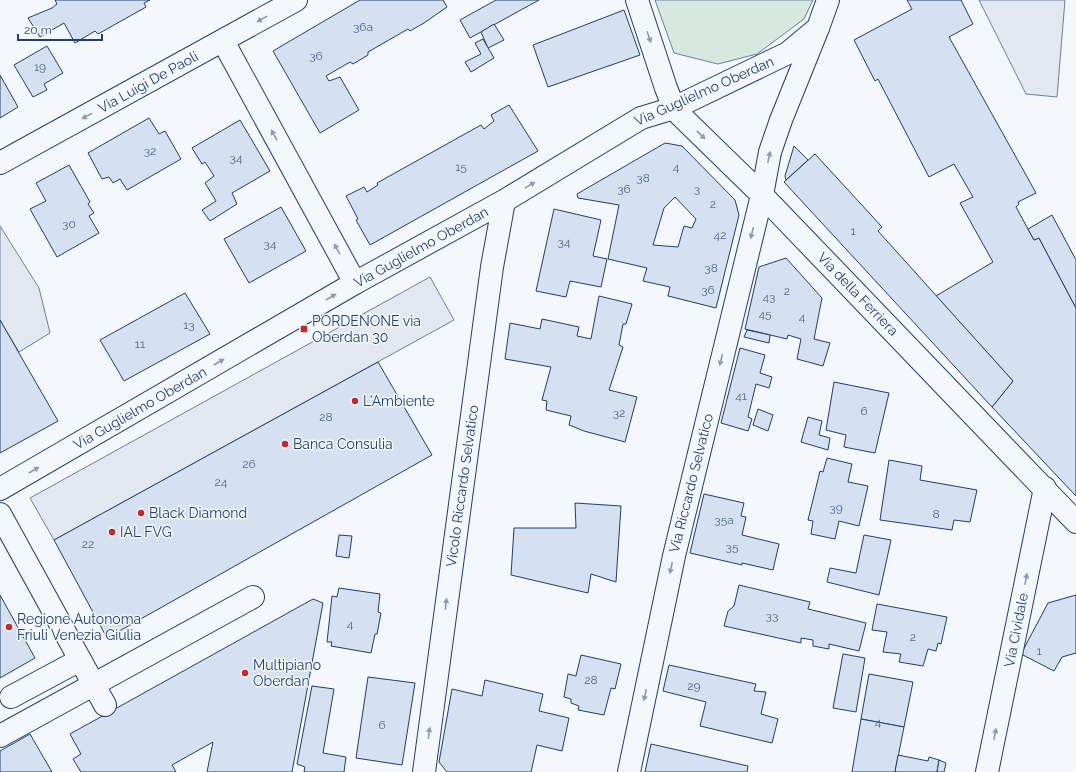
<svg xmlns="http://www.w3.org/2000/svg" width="1076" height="772" viewBox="0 0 1076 772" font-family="Raleway,sans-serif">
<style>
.green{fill:#d7e8df;stroke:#687fa3}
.parking{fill:#e3e8f0;stroke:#687fa3}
.building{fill:#d5e0f0;stroke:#1d3f73;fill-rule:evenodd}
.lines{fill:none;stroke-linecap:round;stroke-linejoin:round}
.minor-casing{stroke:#1d3f73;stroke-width:24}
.major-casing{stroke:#1d3f73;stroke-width:24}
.minor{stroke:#f4f7fb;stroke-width:22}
.major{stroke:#f4f7fb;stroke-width:22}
.oneway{fill:#889bb7}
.poi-dot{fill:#c62828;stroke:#f4f7fb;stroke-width:1.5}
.labels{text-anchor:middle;stroke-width:3;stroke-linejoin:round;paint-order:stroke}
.number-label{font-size:12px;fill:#4b6792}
.street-label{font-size:14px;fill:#1d3f73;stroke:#f4f7fb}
.poi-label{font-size:14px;fill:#1d3f73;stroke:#f4f7fb;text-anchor:start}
</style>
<rect width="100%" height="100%" fill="#f4f7fb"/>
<polygon class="green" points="655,0 813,0 804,19 757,54 718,64 674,53"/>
<g class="parking">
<polygon points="979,0 1065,0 1057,97 1026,94"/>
<polygon points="0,226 39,288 50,333 19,352 0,320"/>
<polygon points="430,277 454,320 54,540 30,498"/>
</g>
<g class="building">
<polygon points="55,0 150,0 144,3 146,7 98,34 95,31 75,43 64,23 40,37 28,18 52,8 57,4"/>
<polygon points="360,0 443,0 447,7 424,23 410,31 408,29 368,52 368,55 353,64 350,62 326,76 329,81 340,77 359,110 320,133 273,51"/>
<polygon points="496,0 539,0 470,38 460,20"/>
<polygon points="907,0 961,0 973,24 949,37 1036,193 1018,202 1019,204 1016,207 1034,240 1039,238 1076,308 1076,496 992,407 1013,381 936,296 993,262 960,203 973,197 954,164 929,177 878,79 875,81 854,40 912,9"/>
<polygon points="624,10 640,55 548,87 533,45"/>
<polygon points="494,24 504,40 488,48 481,32"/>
<polygon points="483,39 494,58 471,72 465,62 481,54 475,43"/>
<polygon points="47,46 63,73 44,84 47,90 33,97 14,65"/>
<polygon points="0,75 18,107 0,118"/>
<polygon points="509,105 538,151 370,245 356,220 358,219 346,196 364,187 367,192 378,185 377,183 481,125 484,129 494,121 491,115"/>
<polygon points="149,118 159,134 165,131 181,159 127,190 120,179 113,183 109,177 102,179 88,153"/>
<polygon points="240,120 270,171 232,193 237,204 210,221 202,210 216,201 205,183 214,176 205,162 202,164 192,148"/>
<path d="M665 143 682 146 735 200 739 215 716 308 668 296 670 287 643 281 647 268 608 259 619 205 578 198 577 194ZM675 197 696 219 692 228 684 226 678 247 653 245 664 208Z"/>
<polygon points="794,146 808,160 786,180 785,176"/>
<polygon points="815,154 882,227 878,231 1013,381 992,407 784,182"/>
<polygon points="69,165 90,202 88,204 94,213 89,216 99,233 57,257 30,209 46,201 36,183"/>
<polygon points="281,207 306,251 249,283 224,239"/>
<polygon points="554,209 601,220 593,256 607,259 601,287 570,281 566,297 536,291"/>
<polygon points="1052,215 1076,260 1076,308 1039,238 1034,240 1028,229"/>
<polygon points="786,258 822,298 814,339 830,343 823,366 797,359 801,339 788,335 787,339 745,329 759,267"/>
<polygon points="185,293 210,334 124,381 100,340"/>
<polygon points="599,296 632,304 626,324 623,324 619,345 623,347 609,390 637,397 625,442 584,431 569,425 571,416 546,410 547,401 542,400 551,367 505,359 510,323 540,329 542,319 579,327 577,336 591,339"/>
<polygon points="0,320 58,421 0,453"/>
<polygon points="747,330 770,335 769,343 744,337"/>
<polygon points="740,348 765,355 760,373 772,377 769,388 756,384 748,417 752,419 748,431 721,423"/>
<polygon points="378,362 432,455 107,638 54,540"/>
<polygon points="834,382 889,393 875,453 844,447 846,435 826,430"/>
<polygon points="758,409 773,415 768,431 753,425"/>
<polygon points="808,417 822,421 819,435 830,438 828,450 801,442"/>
<polygon points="827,458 852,464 848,482 868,486 859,526 839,521 835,539 811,534 813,521 808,520 820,471 823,472"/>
<polygon points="889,460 922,466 920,480 977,490 970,522 954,520 952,530 880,520"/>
<polygon points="704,494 744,503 741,516 746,517 742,535 779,544 773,570 742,563 742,565 690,553"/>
<polygon points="575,503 621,506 616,582 591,574 588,593 511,575 514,528 576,528"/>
<polygon points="339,535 352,536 349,558 336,556"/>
<polygon points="864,535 891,540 879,595 827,582 830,568 856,573"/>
<polygon points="739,585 810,602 808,609 866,623 859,651 829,644 829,649 813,646 813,640 801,638 801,643 724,626 728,611 734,606"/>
<polygon points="339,588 380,594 378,612 381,613 377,634 375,634 371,653 331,646 332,642 327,642 332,596 337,597"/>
<polygon points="0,595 35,658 0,678"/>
<polygon points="1076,595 1076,653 1062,657 1054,671 1021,654 1048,603"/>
<polygon points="313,599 323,603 292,772 207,772 213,742 172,765 176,772 81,772 73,759 81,754 70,734"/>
<polygon points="877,604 947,617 941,644 938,643 936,651 928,649 923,666 899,662 901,654 883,652 887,632 872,630"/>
<polygon points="843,654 865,658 856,712 833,708"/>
<polygon points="581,655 621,664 615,689 611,688 604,715 578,710 579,706 571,703 571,699 564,697 568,674 576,676"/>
<polygon points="669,665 756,684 754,691 766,692 761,714 778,719 772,743 700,726 706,702 663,691"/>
<polygon points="869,674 913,682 904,727 861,719"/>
<polygon points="368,677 415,683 402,765 356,758"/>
<polygon points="485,680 543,694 539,711 569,718 562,751 537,745 531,772 447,772 439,762 452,689 482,696"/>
<polygon points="312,686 334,689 323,753 346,757 344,772 304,772 305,767 297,764"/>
<polygon points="861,719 904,727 895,772 852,772"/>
<polygon points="30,734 52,772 0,772 0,751"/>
<polygon points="651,744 748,766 747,772 645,772"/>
<polygon points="898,755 928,761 929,757 939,760 937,772 895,772"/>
<polygon points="939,760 946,763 944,772 937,772"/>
</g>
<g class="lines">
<g class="minor-casing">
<g id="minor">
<polyline points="637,0 666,88 674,108 681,116 762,195 1076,522"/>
<polyline points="223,41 355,283"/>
<polyline points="0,163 296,0"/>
<polyline points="0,514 105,705"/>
<polyline points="11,697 80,660"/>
<polyline points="0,736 253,597"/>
<polyline points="424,772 492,267 504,201"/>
<polyline points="629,772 674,556 762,195 770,152 781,120 818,28"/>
<polyline points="987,772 1045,488"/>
</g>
</g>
<g class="major-casing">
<polyline id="major" points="0,489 355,283 504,201 641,118 674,108 788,53 818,28 828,0"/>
</g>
<use href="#minor" class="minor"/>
<use href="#major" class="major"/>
</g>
<defs><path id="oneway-solid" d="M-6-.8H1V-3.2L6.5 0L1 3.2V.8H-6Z"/></defs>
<g class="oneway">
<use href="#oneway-solid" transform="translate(262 19) rotate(151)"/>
<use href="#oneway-solid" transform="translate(649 37) rotate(71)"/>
<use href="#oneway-solid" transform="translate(87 116) rotate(151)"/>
<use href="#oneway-solid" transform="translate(274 135) rotate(-119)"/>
<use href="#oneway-solid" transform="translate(701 135) rotate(44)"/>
<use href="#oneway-solid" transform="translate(769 157) rotate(-78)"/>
<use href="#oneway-solid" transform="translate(530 185) rotate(-31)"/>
<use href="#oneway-solid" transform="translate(752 233) rotate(104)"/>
<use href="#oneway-solid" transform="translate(337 249) rotate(-119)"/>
<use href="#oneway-solid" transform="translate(331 297) rotate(-30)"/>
<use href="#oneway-solid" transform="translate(721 360) rotate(104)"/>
<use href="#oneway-solid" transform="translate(219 362) rotate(-30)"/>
<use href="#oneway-solid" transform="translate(34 470) rotate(-30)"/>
<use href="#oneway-solid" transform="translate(671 568) rotate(102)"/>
<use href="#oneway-solid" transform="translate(1026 579) rotate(-79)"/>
<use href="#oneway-solid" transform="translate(446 604) rotate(-83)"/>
<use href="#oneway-solid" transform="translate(645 695) rotate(102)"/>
<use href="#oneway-solid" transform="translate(429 733) rotate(-83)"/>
<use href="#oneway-solid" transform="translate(995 734) rotate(-79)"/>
</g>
<g class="poi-dot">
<rect x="300" y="325" width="8" height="8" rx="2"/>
<circle cx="355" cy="401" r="4"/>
<circle cx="285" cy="444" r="4"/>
<circle cx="141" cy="513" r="4"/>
<circle cx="112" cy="532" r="4"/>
<circle cx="9" cy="627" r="4"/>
<circle cx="245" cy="673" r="4"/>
</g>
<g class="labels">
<g class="number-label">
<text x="363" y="31">36a</text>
<text x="316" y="60">36</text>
<text x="40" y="71">19</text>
<text x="150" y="155">32</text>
<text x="236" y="162">34</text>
<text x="461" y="171">15</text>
<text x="676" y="171">4</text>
<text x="643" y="182">38</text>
<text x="624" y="193">36</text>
<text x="697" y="193">3</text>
<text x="713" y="208">2</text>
<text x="69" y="228">30</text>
<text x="853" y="235">1</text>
<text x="720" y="239">42</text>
<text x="564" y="246">34</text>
<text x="270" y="248">34</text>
<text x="711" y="272">38</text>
<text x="708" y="294">36</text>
<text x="787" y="295">2</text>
<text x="769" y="301">43</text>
<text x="765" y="318">45</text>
<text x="802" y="321">4</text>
<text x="189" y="329">13</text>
<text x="140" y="348">11</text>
<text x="741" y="400">41</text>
<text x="864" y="415">6</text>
<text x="619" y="417">32</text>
<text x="326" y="421">28</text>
<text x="249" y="468">26</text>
<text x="221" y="486">24</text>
<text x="836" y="512">39</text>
<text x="936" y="518">8</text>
<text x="724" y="524">35a</text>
<text x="88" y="548">22</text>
<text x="732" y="551">35</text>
<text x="772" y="620">33</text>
<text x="350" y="628">4</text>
<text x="913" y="641">2</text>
<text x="1039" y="655">1</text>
<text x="591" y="684">28</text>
<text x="694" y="690">29</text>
<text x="878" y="726">4</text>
<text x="382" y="729">6</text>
</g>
<g class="street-label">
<text transform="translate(148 82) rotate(-29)" y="5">Via Luigi De Paoli</text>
<text transform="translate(704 91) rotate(-24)" y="5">Via Guglielmo Oberdan</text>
<text transform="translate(421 247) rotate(-29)" y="5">Via Guglielmo Oberdan</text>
<text transform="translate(858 294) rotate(46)" y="5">Via della Ferriera</text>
<text transform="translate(140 408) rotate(-30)" y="5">Via Guglielmo Oberdan</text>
<text transform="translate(691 483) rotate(-76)" y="5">Via Riccardo Selvatico</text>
<text transform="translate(462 486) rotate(-82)" y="5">Vicolo Riccardo Selvatico</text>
<text transform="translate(1016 630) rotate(-79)" y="5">Via Cividale</text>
</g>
<g class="poi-label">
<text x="312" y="326">PORDENONE via<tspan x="312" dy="16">Oberdan 30</tspan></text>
<text x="363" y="406">L'Ambiente</text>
<text x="293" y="449">Banca Consulia</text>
<text x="149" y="518">Black Diamond</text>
<text x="120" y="537">IAL FVG</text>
<text x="17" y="624">Regione Autonoma<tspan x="17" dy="16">Friuli Venezia Giulia</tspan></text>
<text x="253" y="670">Multipiano<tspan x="253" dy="16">Oberdan</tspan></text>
</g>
</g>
<path d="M18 34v6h84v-6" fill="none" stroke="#1d3f73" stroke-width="2"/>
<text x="24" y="34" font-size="12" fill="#1d3f73" stroke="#f4f7fb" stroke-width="3" paint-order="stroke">20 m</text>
</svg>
